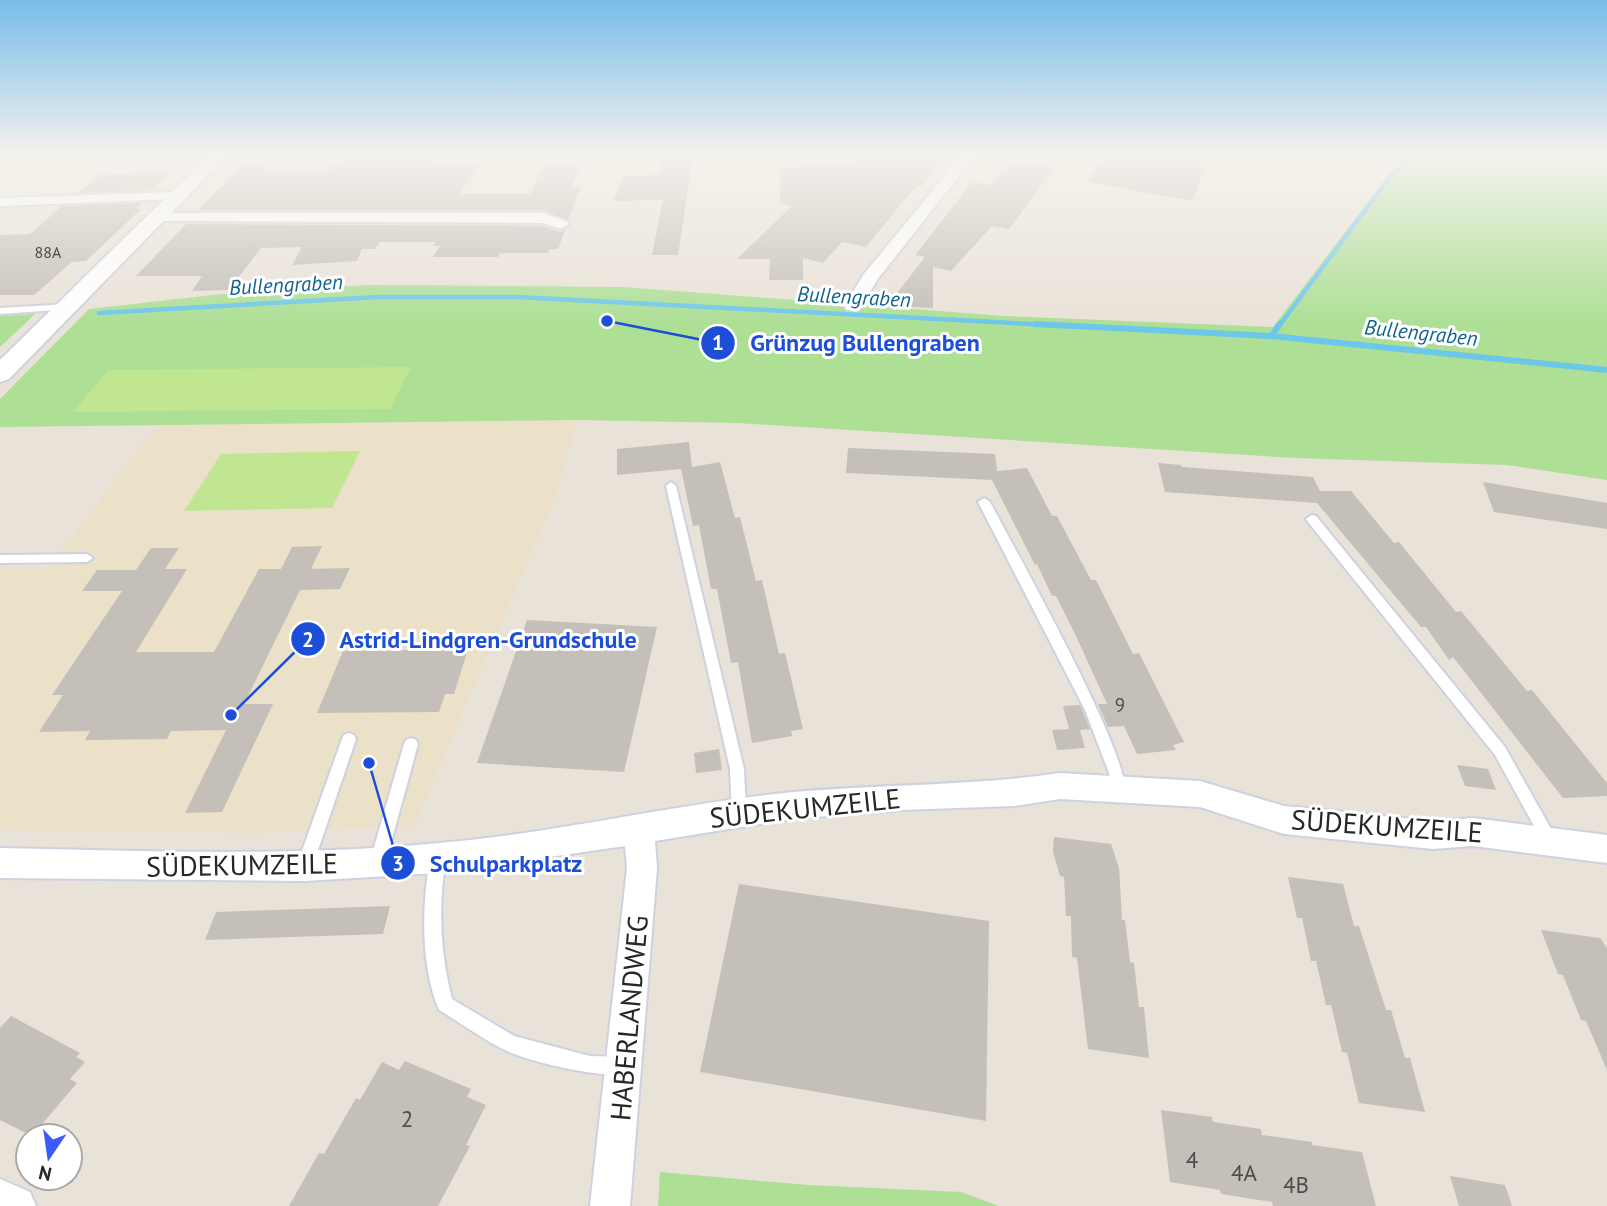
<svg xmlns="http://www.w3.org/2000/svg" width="1607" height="1206" viewBox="0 0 1607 1206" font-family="'PT Sans',sans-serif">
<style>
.education{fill:#ebe0c8}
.green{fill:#addf95}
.pitch{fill:#c1e691}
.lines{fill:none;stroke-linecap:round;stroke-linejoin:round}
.stream-far1{stroke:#6dc7ea;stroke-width:4.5}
.stream{stroke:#6dc7ea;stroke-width:6}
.building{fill:#c4bfb8}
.lane-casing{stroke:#ced1e0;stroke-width:4}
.street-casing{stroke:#ced1e0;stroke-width:4}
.secondary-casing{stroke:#ced1e0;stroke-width:4}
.lane{fill:#fff;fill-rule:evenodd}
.street{fill:#fff;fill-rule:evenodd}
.secondary{fill:#fff;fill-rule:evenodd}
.labels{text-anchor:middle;stroke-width:6;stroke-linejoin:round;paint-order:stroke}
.far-number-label{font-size:16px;fill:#4e4d4b}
.number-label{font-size:19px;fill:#4e4d4b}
.far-water-label{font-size:21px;font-style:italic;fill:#116391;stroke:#fff}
.near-number-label{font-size:23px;fill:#4e4d4b}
.near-street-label{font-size:28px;fill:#272727;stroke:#fff}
.leader{fill:none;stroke:#1d4ed8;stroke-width:2.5}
.callout-dot{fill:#1d4ed8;stroke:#fff;stroke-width:2.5}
.mark-label{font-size:21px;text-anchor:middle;font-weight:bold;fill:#fff}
.callout-label{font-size:24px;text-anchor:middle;font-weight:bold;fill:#1d4ed8;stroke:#fff;stroke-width:6;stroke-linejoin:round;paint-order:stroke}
</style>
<rect width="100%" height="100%" fill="#e9e2d8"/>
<polygon class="education" points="578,420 555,497 414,826 262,833 0,830 0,568 49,567 158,425"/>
<g class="green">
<polygon points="1406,156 1607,156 1607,480 1507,465 1295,458 738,423 578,420 0,427 0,399 89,309 221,294 369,285 624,287 1004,316 1273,327 1386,178"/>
<polygon points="35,314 0,347 0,316"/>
<polygon points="660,1172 808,1185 961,1192 999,1206 658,1206"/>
</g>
<g class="pitch">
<polygon points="411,367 390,409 73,412 108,370"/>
<polygon points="360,451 332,508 184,511 221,454"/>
</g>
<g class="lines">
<g class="stream-far1">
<polyline points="99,313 378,297 517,297 1069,326"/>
<polyline points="1279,326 1389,178 1411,156"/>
</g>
<g class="stream">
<polyline points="1035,324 1271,336 1607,370"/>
<polyline points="1271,336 1280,324"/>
</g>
</g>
<g class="building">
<polygon points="663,156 693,156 678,255 652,255 663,200 614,201 623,176 659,175"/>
<polygon points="849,156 948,156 922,186 918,186 905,199 866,247 842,242 823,263 803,258 803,280 769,280 770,259 737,259 792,206 780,203 781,168 850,164"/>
<polygon points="1104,156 1210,156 1192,201 1089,182"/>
<polygon points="340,158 438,158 434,164 478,164 460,194 530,194 545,163 576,163 575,166 580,166 572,187 581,187 568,220 543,210 198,210 242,165 269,165 262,172 326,172"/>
<polygon points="1010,160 1054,168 1009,229 992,226 951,271 933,267 933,308 887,306 925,257 915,255 972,182 991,185"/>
<polygon points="170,172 153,190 78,193 99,175"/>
<polygon points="141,203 136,209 141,209 86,261 72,262 34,295 0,295 0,235 30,234 62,206"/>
<polygon points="186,224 542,226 560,232 565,230 558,249 549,249 548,253 500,253 498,257 433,257 440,246 433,246 436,242 380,242 375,249 362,249 357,261 292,265 302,247 261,248 229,290 192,291 202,276 136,276"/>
<polygon points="689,442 692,467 720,462 735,518 740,517 756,581 762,580 779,654 785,653 803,729 791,731 792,736 752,743 738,662 731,663 717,589 711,589 699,525 693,526 681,469 617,475 617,449"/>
<polygon points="848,448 995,454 997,471 1027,468 1052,516 1057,516 1091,580 1096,580 1133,654 1139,653 1184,742 1173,745 1176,750 1137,754 1124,726 1108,727 1098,704 1107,704 1076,636 1056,596 1052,596 1037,564 1035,565 992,480 846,473"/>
<polygon points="1158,463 1181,465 1182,467 1313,477 1320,491 1351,491 1394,543 1399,542 1456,612 1461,611 1527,691 1532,690 1607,783 1607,796 1563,798 1453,657 1449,660 1426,627 1421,627 1317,503 1165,492"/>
<polygon points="1483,482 1607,503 1607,529 1494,512"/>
<polygon points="322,546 311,569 350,568 340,589 300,590 244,704 273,704 222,812 185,813 226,730 171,731 167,739 85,740 90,731 39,732 63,695 52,695 122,591 82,591 97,570 136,570 151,548 179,548 165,569 187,569 136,652 214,652 259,569 281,569 292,547"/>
<polygon points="527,620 657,627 624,772 477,763"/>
<polygon points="468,649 454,694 445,694 439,712 317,713 343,651"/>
<polygon points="1080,705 1090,729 1080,730 1085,748 1057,750 1052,730 1069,729 1063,706"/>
<polygon points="719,749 722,770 696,773 694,753"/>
<polygon points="1457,765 1488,769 1496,790 1465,786"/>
<polygon points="1054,837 1111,844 1119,868 1122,920 1125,920 1130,962 1134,963 1139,1007 1144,1007 1149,1058 1088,1049 1077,958 1072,957 1071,916 1066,916 1064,877 1060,876 1053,852"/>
<polygon points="1288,877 1343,884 1354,926 1359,926 1386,1010 1391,1010 1405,1058 1410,1058 1425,1112 1359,1103 1347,1053 1342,1052 1331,1005 1326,1005 1316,961 1311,961 1302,918 1297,918"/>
<polygon points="739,884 989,921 986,1121 700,1072"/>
<polygon points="390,906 383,934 205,940 216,912"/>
<polygon points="1541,930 1600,938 1607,948 1607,1070 1586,1021 1581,1020 1563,975 1558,974"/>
<polygon points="11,1016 80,1053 76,1057 85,1062 70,1079 77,1083 32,1136 0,1120 0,1028"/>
<polygon points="405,1061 471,1089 467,1097 486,1105 466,1145 470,1146 438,1206 289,1206 319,1153 324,1154 356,1098 360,1100 382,1062 399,1070"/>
<polygon points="1161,1110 1212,1117 1213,1122 1261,1129 1262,1135 1312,1142 1312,1145 1362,1152 1376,1206 1273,1206 1272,1202 1221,1194 1220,1190 1170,1182"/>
<polygon points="1450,1176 1505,1185 1512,1206 1459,1206"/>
</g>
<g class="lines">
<g class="lane-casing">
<g id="lane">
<polygon points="69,304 72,305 72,309 0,314 0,308"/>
<polygon points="671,482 676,486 744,769 746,813 744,818 739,820 734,818 732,813 730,769 666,486"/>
<path d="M984 498 990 502C1011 542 1136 764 1124 794L1119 795 1114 794 1109 773 1085 710 978 502Z"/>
<polygon points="1312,515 1316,516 1505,747 1555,836 1558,841 1555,846 1550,848 1545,846 1495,755 1308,522 1306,519"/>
<polygon points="87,554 93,558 87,562 0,563 0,555"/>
<polygon points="349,733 354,735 356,739 313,865 310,870 305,872 300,870 297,865 342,739 344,735"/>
<polygon points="411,738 416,740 418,744 386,861 383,866 378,868 373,866 370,861 404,744 406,740"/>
<path d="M438 851 443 853 446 858C438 906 440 952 452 999L514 1036 590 1056 622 1057 628 1060 631 1066 628 1072C608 1081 526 1061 505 1050 482 1039 461 1023 439 1010 420 964 422 906 430 858L433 853Z"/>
</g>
</g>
<g class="street-casing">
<g id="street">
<polygon points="961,156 975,156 877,280 859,310 847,310 844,306 864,274"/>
<polygon points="176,192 181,193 183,196 181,199 0,206 0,198"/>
<polygon points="158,213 543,213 566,221 569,224 561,229 542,223 153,221 150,218"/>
<path d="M1060 773 1200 781 1284 806 1433 821 1473 818 1607 835V863L1473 846 1433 849 1284 834 1200 807 1060 799 1014 806 902 810 791 819 655 841 657 868 630 1206H590L627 868 625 846 438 873 305 881 0 878V848C146 851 293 857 439 843 558 833 674 804 793 792 882 784 972 786 1060 773Z"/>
<polygon points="0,1179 30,1192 36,1206 0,1206"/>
</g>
</g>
<g class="secondary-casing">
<polygon id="secondary" points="208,156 227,156 9,379 0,382 0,360"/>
</g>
<use href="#lane" class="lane"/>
<use href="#street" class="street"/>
<use href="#secondary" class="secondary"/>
</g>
<linearGradient id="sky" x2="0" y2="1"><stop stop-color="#77bce9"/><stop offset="0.48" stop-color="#f5f2ed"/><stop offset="1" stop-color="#f5f2ed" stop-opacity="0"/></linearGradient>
<rect width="1607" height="324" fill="url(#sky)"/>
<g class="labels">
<g class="far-number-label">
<text x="48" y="258">88A</text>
</g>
<g class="number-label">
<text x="1120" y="712">9</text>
</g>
<g class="far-water-label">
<text transform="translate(286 285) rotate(-3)" y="7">Bullengraben</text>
<text transform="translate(854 297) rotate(3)" y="7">Bullengraben</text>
<text transform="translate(1421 333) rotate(6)" y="7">Bullengraben</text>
</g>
<g class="near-number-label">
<text x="407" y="1127">2</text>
<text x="1192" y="1168">4</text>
<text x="1244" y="1181">4A</text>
<text x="1296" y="1193">4B</text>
</g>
<g class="near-street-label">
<text transform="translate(805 808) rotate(-6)" y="10">SÜDEKUMZEILE</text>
<text transform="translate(1387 826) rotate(4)" y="10">SÜDEKUMZEILE</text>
<text transform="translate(242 865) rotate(-1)" y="10">SÜDEKUMZEILE</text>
<text transform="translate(629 1018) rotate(-85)" y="10">HABERLANDWEG</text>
</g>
</g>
<path class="leader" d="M607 321L718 343M231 715L308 639M369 763L398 863"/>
<g class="callout-dot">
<circle cx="607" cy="321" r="7"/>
<circle cx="231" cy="715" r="7"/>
<circle cx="369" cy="763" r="7"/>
<circle cx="718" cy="343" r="18"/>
<circle cx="308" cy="639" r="18"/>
<circle cx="398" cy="863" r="18"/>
</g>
<g class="mark-label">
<text x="718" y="350">1</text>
<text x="308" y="647">2</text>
<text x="398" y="871">3</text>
</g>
<g class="callout-label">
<text x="865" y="351">Grünzug Bullengraben</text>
<text x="488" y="648">Astrid-Lindgren-Grundschule</text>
<text x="506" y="872">Schulparkplatz</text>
</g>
<g transform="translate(49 1157) rotate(193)"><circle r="33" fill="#ffffff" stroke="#a9a9a9" stroke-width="2"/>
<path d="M0-5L12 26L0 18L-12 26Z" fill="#3b5bf4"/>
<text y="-10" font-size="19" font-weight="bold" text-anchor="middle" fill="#272727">N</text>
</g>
</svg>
